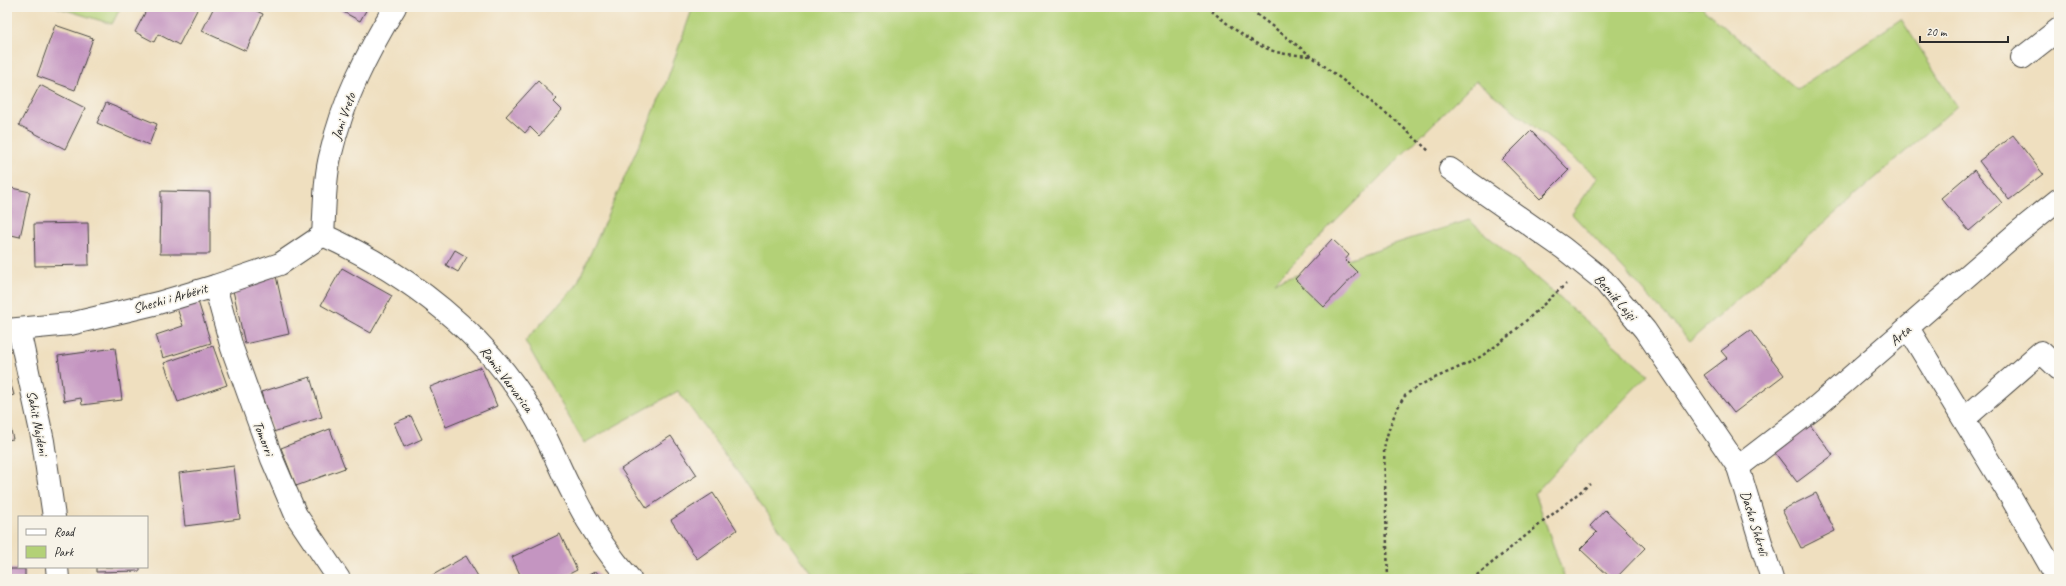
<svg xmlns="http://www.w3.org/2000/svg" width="2066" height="586" viewBox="0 0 2066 586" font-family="Caveat,sans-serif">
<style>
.green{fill:#b3d177;stroke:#6f7e51}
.building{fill:#c495c1}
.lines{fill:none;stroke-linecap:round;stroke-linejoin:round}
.minor-casing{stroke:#484641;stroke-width:24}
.path{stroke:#484641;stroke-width:2.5;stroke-dasharray:3 3;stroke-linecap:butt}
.minor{stroke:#fff;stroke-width:22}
.labels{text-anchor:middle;stroke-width:3.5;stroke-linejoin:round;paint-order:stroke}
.street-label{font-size:14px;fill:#2b2b2b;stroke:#f7f3e8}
</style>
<rect width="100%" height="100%" fill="#f7f3e8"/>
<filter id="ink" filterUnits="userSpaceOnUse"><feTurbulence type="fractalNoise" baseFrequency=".025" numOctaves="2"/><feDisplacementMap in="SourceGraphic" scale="8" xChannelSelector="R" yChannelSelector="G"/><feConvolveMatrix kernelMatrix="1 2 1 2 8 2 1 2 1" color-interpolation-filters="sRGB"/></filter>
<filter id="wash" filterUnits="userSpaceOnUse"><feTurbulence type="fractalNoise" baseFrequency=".012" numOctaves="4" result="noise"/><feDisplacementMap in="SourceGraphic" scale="16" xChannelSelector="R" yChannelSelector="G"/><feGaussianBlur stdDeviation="0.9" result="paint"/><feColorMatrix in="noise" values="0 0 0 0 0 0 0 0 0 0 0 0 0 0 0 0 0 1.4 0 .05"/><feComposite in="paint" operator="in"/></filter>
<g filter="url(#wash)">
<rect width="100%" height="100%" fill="#efdfbf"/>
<g class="green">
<polygon points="56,7 121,7 112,24"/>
<polygon points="693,7 1701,7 1797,89 1901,19 1957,106 1690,341 1572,214 1598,177 1476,81 1275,282 1469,220 1648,374 1535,493 1565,579 816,579 678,391 584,443 525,341 576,286 663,91"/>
</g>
<g id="blocks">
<g class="building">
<polygon points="148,7 196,7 198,8 179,45 158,34 154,42 135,32"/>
<polygon points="214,7 248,7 263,14 246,51 202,31"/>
<polygon points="334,7 368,7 360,21"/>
<polygon points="55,25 93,38 75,90 37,76"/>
<polygon points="538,81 557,99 554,102 562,110 539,136 530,127 525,133 506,116"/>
<polygon points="40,85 85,108 65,149 19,125"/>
<polygon points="106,103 157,124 149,145 97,123"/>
<polygon points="1531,131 1569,170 1540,199 1502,160"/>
<polygon points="2013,135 2043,174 2009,200 1979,161"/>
<polygon points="1974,170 2002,203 1969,231 1941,198"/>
<polygon points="7,187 30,192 20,237 7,234"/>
<polygon points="161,191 210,192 210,254 160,254"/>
<polygon points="88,223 89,265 35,266 34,224"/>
<polygon points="1332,239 1349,255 1345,260 1357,272 1324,307 1295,279"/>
<polygon points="455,250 467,257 458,272 446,265"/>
<polygon points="342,268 392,296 371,333 321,305"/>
<polygon points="276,276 289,334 245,344 232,286"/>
<polygon points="197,298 211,343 163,358 156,335 183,326 176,305"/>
<polygon points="1750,330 1784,375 1734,413 1704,375 1727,358 1721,351"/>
<polygon points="213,346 227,385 178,402 164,363"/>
<polygon points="115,348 122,400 82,405 81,398 64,401 58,356"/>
<polygon points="481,367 497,406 446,427 430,387"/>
<polygon points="7,370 14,395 7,397"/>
<polygon points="310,377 322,417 273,432 261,392"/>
<polygon points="7,414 13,439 7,440"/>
<polygon points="411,416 422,439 404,447 394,423"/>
<polygon points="1810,425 1833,455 1797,482 1775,453"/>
<polygon points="330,429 345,468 296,486 281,448"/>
<polygon points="671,436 697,475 647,508 621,469"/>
<polygon points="234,466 240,519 185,526 179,473"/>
<polygon points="713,493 737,530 697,559 671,520"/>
<polygon points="1816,493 1835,531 1801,548 1782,510"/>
<polygon points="1605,510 1645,548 1615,579 1612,579 1580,549 1597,532 1590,526"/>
<polygon points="560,534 577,570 559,579 522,579 512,557"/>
<polygon points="466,556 479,578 426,579"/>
<polygon points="96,567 140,567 140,571 96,572"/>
<rect x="7" y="569" width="18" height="10"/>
<polygon points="596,571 601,579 582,579"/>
</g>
</g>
</g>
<g filter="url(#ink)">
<use href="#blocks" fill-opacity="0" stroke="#484641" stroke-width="1"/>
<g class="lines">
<g class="minor-casing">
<g id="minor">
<polyline points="2022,58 2059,29"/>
<polyline points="1450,169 1563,248 1603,280 1645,330 1738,467 1772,579"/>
<path d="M323 235C407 273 487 334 534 415 549 440 559 468 573 494 588 524 607 553 630 579"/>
<path d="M323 235C325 208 324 179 331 153 343 100 367 53 395 7"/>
<polyline points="215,286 232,348 272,459 296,515 339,579"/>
<polyline points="1908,328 2012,499 2058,579"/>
<polyline points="7,330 70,324 158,303 215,286 280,264 323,235"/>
<polyline points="19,330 43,441 54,517"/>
<polyline points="1964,419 2041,352 2059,369"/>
<polyline points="1738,467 1816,407 2018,232 2059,199"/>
<polyline points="57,567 58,579"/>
</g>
</g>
<g class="path">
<path d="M1207 7C1226 23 1257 49 1281 53 1290 55 1300 55 1310 56"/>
<polyline points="1247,7 1395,120 1430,152"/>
<path d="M1388 579 1384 449C1386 435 1396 407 1405 396 1419 381 1464 368 1483 355 1513 335 1539 308 1566 284"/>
<polyline points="1472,579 1590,484"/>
</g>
<use href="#minor" class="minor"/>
</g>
</g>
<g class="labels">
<g class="street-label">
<text transform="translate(343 116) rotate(-71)" y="5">Jani Vreto</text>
<text transform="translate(1616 297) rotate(48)" y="5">Besnik Lajçi</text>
<text transform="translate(170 298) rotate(-16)" y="5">Sheshi i Arbërit</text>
<text transform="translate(1900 335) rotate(-41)" y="5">Arta</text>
<text transform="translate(507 379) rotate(53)" y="5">Ramiz Varvarica</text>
<text transform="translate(38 423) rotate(79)" y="5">Sahit Najdeni</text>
<text transform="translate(264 438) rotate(69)" y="5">Tomorri</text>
<text transform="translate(1755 523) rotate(73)" y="5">Dasho Shkreli</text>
</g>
</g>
<rect width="2066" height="586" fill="none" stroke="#f7f3e8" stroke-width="24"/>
<rect x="18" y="516" width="130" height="52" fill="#f7f3e8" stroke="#a5a39c"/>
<rect x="26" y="529" width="20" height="6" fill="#ffffff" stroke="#a5a39c"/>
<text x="54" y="536" font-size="12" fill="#2b2b2b">Road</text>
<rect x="26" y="546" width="20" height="12" fill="#b3d177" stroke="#a5a39c"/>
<text x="54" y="556" font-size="12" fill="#2b2b2b">Park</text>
<path d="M1920 36v6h88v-6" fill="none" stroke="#2b2b2b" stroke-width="2"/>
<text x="1926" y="36" font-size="12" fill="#2b2b2b" stroke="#f7f3e8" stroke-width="3" paint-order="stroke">20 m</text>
</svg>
